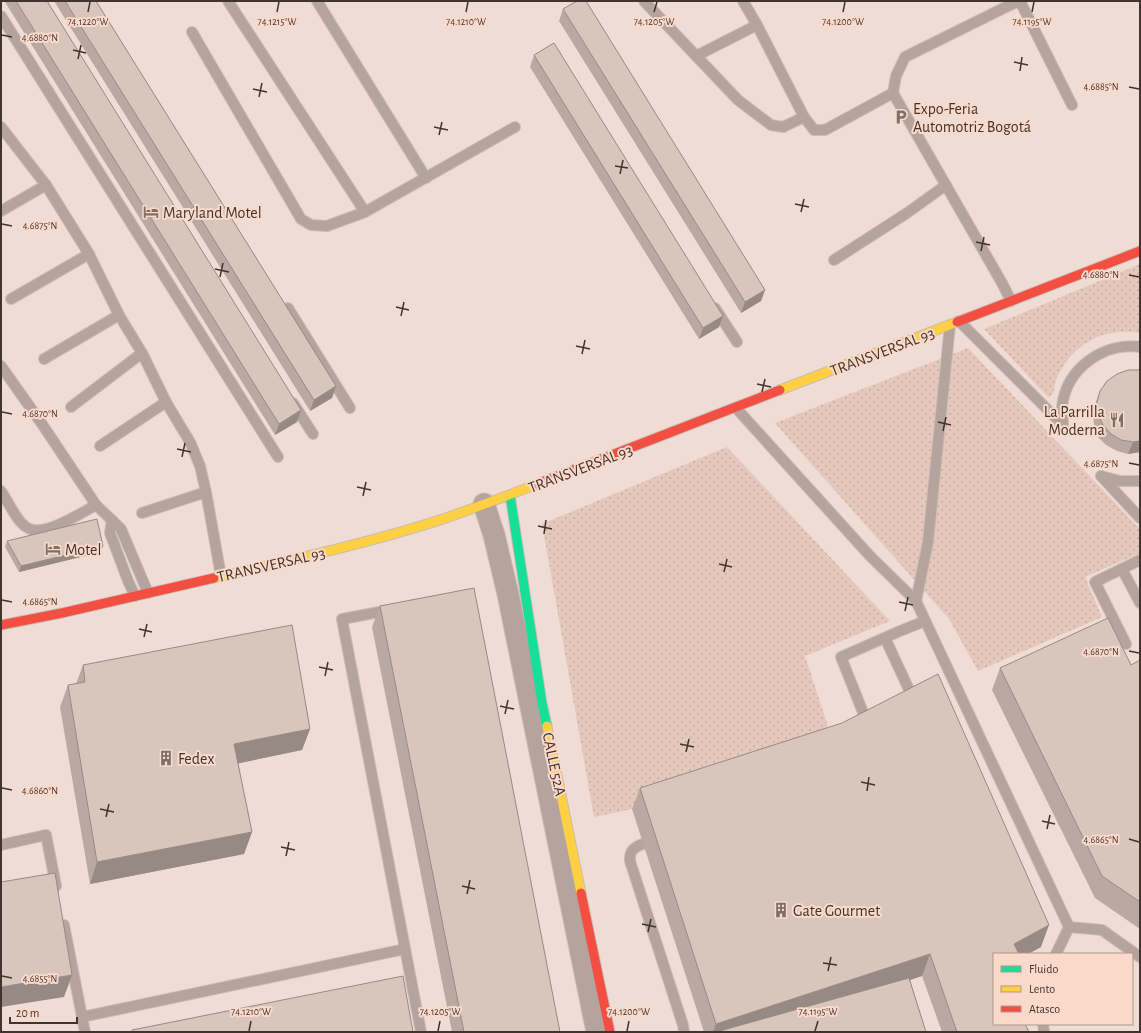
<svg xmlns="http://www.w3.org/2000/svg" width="1141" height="1033" viewBox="0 0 1141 1033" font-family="'Alegreya Sans',sans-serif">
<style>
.park{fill:url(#park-dots)}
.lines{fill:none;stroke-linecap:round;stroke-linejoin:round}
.lane-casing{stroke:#cabcb6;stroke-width:12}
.street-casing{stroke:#cabcb6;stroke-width:23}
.fast-casing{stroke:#cabcb6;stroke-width:11}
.slow-casing{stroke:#cabcb6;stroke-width:11}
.jam-casing{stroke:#cabcb6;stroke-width:11}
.lane{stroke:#b5a49d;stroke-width:10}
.street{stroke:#b5a49d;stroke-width:21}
.fast{stroke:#16e098;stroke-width:9}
.slow{stroke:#ffcf43;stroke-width:9}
.jam{stroke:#f24e42;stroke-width:9}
.wall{fill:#baa9a2}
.shaded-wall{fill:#978a84}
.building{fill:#d8c5bc;stroke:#978a84}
.ticks{fill:none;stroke:#41342e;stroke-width:1.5}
.labels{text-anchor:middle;stroke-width:4;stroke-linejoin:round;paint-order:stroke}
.poi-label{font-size:16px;fill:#41342e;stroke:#fad9ca;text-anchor:start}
.street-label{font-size:16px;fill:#41342e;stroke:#fad9ca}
.ticks-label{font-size:10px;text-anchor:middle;fill:#41342e;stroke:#fad9ca;stroke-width:4;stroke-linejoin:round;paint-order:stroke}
</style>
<defs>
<pattern id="park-dots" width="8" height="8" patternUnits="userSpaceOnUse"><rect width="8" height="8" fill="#e5c8bb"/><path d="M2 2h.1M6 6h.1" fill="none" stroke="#c6aca1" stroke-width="1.8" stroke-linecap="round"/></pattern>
</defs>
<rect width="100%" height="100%" fill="#efddd5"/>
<g class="park">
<path d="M1140 264V333C1104 327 1072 344 1057 378 1053 386 1057 390 1050 397L1046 395 984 329Z"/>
<polygon points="968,348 1140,529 1140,553 1085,577 1102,617 978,671 949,619 775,423"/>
<polygon points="727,447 890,621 805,656 834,745 632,809 594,817 542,524"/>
</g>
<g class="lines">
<g class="lane-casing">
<g id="lane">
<polyline points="228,1 365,212 515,127"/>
<polyline points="317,1 426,178"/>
<polyline points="644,1 738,100 771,125 783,127 804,117"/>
<polyline points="743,1 757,25 804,117 814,130 825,130 893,93"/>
<polyline points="1020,1 1072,105"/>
<polyline points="1,16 278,457"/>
<polyline points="192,32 301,219 311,225 327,226 365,212"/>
<polyline points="696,56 757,25"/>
<polyline points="1,127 46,185 89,254 119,315 142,353 166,402 190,442 200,466 206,492 221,576"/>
<polyline points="1,211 46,185"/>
<polyline points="834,260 907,213 946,185"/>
<polyline points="11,299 89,254"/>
<polyline points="1011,301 1002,283 893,93 896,76 905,57 1008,6 1020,1"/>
<polyline points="288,308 350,408"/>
<polyline points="715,308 737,342"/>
<polyline points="959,321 1063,425"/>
<polyline points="44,359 119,315"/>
<polyline points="1,366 42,424 96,505 121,529 148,593"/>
<polyline points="293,403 313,434"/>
<polyline points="71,407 142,353"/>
<polyline points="736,408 870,556 916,601 1069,927"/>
<path d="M1063 425C1063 419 1062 413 1062 407 1066 368 1104 342 1140 347"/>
<polyline points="100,446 166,402"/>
<polyline points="1101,476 1140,518"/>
<polyline points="1101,476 1120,481 1140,481"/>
<path d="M1 491C7 500 12 511 19 520 22 524 28 529 33 530 50 533 81 513 96 505"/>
<polyline points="142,513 206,492"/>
<polyline points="112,520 110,533 128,581 135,596"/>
<polyline points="1122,569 1140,603"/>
<polyline points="916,601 928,542 950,325"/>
<polyline points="390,610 342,619 421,1032"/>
<polyline points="885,638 911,694"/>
<polyline points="1126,644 1095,582 1140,560"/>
<polyline points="864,715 841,657 900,631 925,621"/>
<path d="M643 844C634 847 629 851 630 861L683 1025 684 1032"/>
<polyline points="1,845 46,835 56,886"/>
<polyline points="64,925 85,1032"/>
<polyline points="1069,927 1102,930 1140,957"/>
<polyline points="1056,954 1069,927"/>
<polyline points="82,1017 405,949"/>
<polyline points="1043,1024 1044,1032"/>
</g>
</g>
<g class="street-casing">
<polyline id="street" points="484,504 494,535 508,594 597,1032"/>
</g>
<g class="fast-casing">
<polyline id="fast" points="510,495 542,703 547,726"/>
</g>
<g class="slow-casing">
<g id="slow">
<polyline points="780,390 957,322"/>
<path d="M214 578C291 560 370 543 446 518 477 507 507 496 537 484"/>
<polyline points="547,726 581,893"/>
</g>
</g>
<g class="jam-casing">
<g id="jam">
<polyline points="957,322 1140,251"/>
<polyline points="537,484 780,390"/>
<polyline points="1,625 62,613 214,578"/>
<polyline points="581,893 610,1032"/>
</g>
</g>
<use href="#lane" class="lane"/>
<use href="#street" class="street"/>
<use href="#fast" class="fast"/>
<use href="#slow" class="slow"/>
<use href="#jam" class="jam"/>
</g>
<g class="wall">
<polygon points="6,1 47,1 297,422 275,435 5,2"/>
<polygon points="54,1 96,1 336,386 332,398 310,411"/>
<polygon points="563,9 765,290 761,301 741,313 559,21"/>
<polygon points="534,55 723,316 719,327 699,339 530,67"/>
<polygon points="1140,370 1140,452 1128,454 1117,451 1106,445 1098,437 1094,425 1093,414 1096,402 1100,391"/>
<polygon points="7,541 103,546 101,552 19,572 5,547"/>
<polygon points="380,606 560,1032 452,1032 372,627"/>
<polygon points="1140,660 1140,929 1095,898 992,690 1000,668 1131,665"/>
<polygon points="83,665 310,729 302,750 238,763 252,832 244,854 90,884 60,707 68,685 76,684"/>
<polygon points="640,788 1041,947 1028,954 994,954 1029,1032 942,1032 922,976 910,980 926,1032 704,1032 632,809"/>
</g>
<g class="shaded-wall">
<polygon points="765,290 761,301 741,313 745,302"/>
<polygon points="723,316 719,327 699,339 703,328"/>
<polygon points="336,386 332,398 310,411 314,400"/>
<polygon points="301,410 297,422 275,435 279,424"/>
<polygon points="1140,441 1140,452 1128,454 1133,442"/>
<polygon points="103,546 101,552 19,572 21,566"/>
<polygon points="310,729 302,750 226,766 234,744"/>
<polygon points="252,832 244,854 90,884 97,862"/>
<polygon points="1049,925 1041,947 1028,954 1011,954 1014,944"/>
<polygon points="930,954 922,976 750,1032 713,1032 716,1024"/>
<polygon points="72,975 64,997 1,1007 1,987"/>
</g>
<g class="building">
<polygon points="16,1 47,1 301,410 279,424"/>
<polygon points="65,1 96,1 336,386 314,400"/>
<polygon points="577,1 586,1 765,290 745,302 563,9"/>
<polygon points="554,43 723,316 703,328 534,55"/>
<polygon points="1128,370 1140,370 1140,441 1133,442 1121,440 1111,434 1103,425 1098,414 1097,402 1100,391 1107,381 1117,374"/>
<polygon points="97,519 103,546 21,566 7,541"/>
<polygon points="474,588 560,1032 464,1032 380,606"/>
<polygon points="1108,618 1131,665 1140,660 1140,902 1102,876 1000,668"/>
<polygon points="292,625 310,729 234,744 252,832 97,862 68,685 85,682 83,665"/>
<polygon points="938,674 1049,925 1014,944 1019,954 994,954 994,1024 1025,1024 1029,1032 957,1032 930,954 716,1024 640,788 842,723"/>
<polygon points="55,873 72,975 1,987 1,882"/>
<polygon points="403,976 413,1032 132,1032 132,1030"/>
<polygon points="909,978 926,1032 716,1032"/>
</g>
<path class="ticks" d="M88 12 90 2M277 12 279 2M466 12 468 2M654 12 657 2M843 12 845 2M1032 12 1034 2M2 35 12 37M73 50 86 53M78 59 81 45M1014 62 1028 65M1020 71 1022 57M1129 87 1139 89M253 89 267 92M259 97 262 83M434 127 448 130M439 135 442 122M615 166 628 168M620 174 623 160M795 204 809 207M801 212 804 199M2 224 12 226M976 242 990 245M981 251 984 237M215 269 229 272M1129 275 1139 277M220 277 223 263M396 307 409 310M401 316 404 302M576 346 590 349M582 354 585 340M757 384 771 387M762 392 765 379M2 412 12 414M938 422 951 425M943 431 946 417M177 449 191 452M182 457 185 443M1129 463 1139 465M357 487 371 490M363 496 366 482M538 526 552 529M544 534 546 520M719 564 732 567M724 572 727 559M2 600 12 602M899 602 913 605M905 611 908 597M139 629 152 632M144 637 147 624M1129 651 1139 653M319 667 333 670M325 676 328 662M500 706 514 709M505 714 508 700M680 744 694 747M686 752 689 739M861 782 875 785M2 788 12 790M867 791 869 777M100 809 114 812M106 817 109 804M1042 821 1055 824M1047 829 1050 815M1129 839 1139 842M281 847 295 850M286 856 289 842M462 886 475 889M467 894 470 880M642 924 656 927M648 932 651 919M823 963 837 965M828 971 831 957M2 976 12 978M249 1031 251 1021M438 1031 440 1021M627 1031 629 1021M815 1031 818 1021"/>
<defs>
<g id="parking-bare" transform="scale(1.2)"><path d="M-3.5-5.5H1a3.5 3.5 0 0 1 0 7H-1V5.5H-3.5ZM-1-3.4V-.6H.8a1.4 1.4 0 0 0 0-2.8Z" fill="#7e6f68" stroke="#fad9ca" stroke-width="2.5" paint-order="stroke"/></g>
<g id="hotel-bare" transform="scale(1.2)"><path d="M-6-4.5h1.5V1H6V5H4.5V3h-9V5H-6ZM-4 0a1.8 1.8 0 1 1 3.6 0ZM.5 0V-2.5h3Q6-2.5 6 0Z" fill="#7e6f68" stroke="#fad9ca" stroke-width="2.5" paint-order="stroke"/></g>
<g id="restaurant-bare" transform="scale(1.2)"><path d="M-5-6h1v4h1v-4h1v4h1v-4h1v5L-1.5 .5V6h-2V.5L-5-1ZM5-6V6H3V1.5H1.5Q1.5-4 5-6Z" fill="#7e6f68" stroke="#fad9ca" stroke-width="2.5" paint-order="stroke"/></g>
<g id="building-bare" transform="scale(1.2)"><path d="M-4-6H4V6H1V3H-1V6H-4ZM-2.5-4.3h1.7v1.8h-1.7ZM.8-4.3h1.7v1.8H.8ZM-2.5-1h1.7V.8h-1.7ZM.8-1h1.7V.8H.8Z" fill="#7e6f68" stroke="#fad9ca" stroke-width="2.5" paint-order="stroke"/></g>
</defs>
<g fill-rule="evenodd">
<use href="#parking-bare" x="901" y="117"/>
<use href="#hotel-bare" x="151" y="212"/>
<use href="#restaurant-bare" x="1117" y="420"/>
<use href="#hotel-bare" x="53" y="549"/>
<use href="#building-bare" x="166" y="758"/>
<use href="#building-bare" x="781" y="910"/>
</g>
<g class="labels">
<g class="poi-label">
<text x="913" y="114">Expo-Feria<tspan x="913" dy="18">Automotriz Bogotá</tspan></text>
<text x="163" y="218">Maryland Motel</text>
<text x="1105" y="417" text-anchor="end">La Parrilla<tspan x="1105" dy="18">Moderna</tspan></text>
<text x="65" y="555">Motel</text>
<text x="178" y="764">Fedex</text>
<text x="793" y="916">Gate Gourmet</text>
</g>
<g class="street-label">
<text transform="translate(882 351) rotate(-21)" y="6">TRANSVERSAL 93</text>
<text transform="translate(580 468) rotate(-21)" y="6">TRANSVERSAL 93</text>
<text transform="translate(271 564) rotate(-13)" y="6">TRANSVERSAL 93</text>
<text transform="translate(555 764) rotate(78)" y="6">CALLE 52A</text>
</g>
</g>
<g class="ticks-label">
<text x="88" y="25">74.1220°W</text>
<text x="277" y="25">74.1215°W</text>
<text x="466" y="25">74.1210°W</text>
<text x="654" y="25">74.1205°W</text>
<text x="843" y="25">74.1200°W</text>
<text x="1032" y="25">74.1195°W</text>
<text x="40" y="41">4.6880°N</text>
<text x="1101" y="90">4.6885°N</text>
<text x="40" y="229">4.6875°N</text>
<text x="1101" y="278">4.6880°N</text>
<text x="40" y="417">4.6870°N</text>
<text x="1101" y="467">4.6875°N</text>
<text x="40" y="605">4.6865°N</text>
<text x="1101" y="655">4.6870°N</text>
<text x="40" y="794">4.6860°N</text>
<text x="1101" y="843">4.6865°N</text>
<text x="40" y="982">4.6855°N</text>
<text x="251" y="1015">74.1210°W</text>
<text x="440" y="1015">74.1205°W</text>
<text x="629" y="1015">74.1200°W</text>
<text x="818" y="1015">74.1195°W</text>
</g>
<rect width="1141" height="1033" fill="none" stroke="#41342e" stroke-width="4"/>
<rect x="993" y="953" width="140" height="72" fill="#fad9ca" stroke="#b0978c"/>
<rect x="1001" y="966" width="20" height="6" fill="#16e098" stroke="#b0978c"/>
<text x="1029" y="973" font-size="12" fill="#41342e">Fluido</text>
<rect x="1001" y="986" width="20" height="6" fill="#ffcf43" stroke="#b0978c"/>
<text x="1029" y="993" font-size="12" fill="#41342e">Lento</text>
<rect x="1001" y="1006" width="20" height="6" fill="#f24e42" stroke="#b0978c"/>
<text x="1029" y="1013" font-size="12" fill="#41342e">Atasco</text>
<path d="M10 1017v6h67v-6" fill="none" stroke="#41342e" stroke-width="2"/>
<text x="16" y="1017" font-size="12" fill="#41342e" stroke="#fad9ca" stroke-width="3" paint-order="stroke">20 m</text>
</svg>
